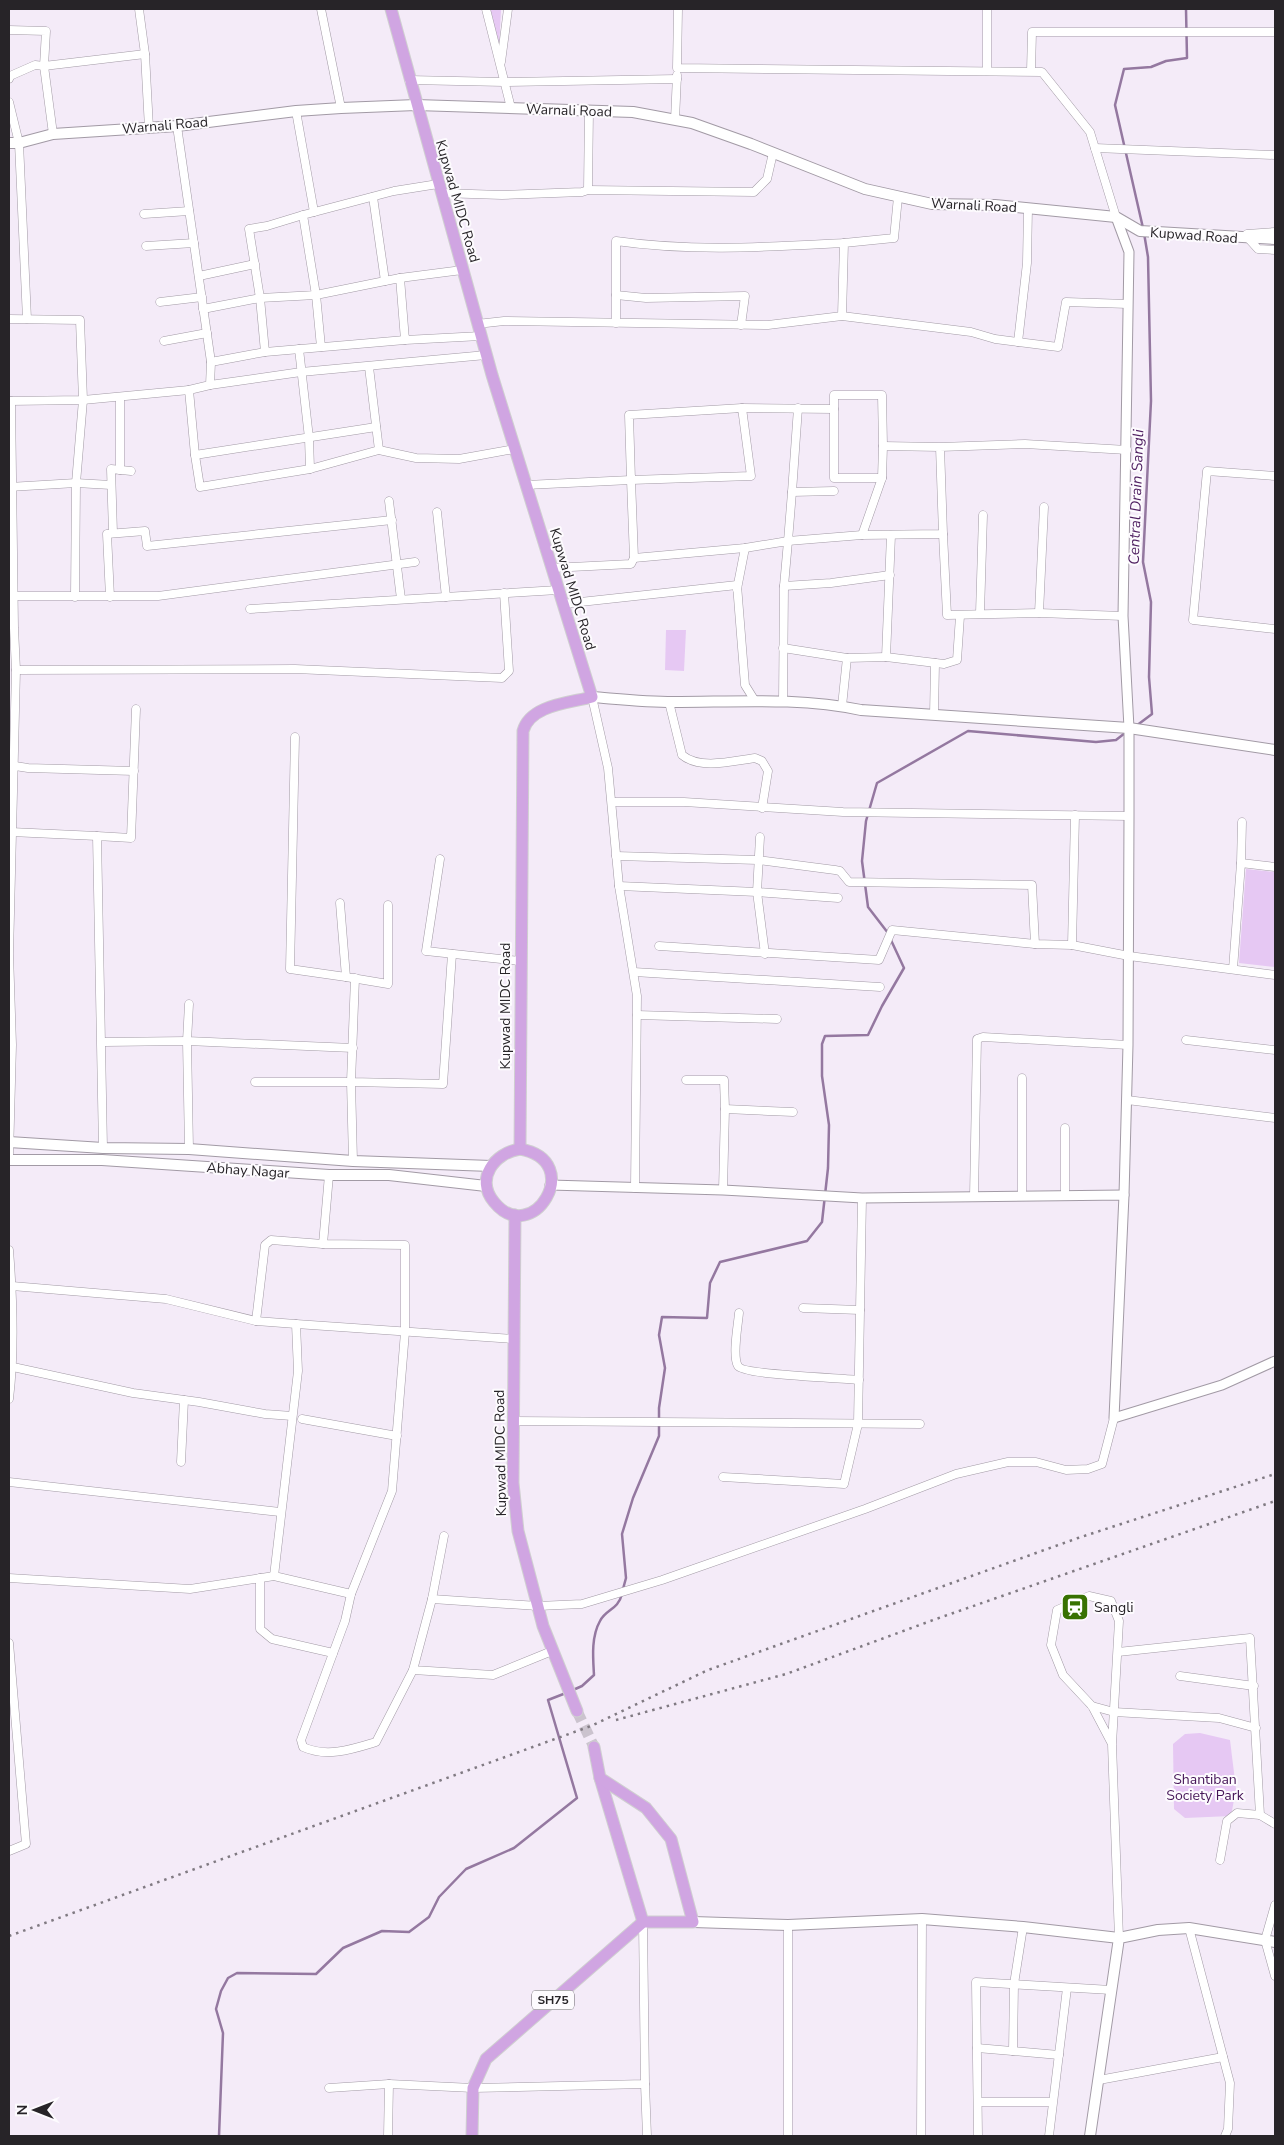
<svg xmlns="http://www.w3.org/2000/svg" width="1284" height="2145" viewBox="0 0 1284 2145" font-family="'Nunito Sans',sans-serif">
<style>
.green{fill:#e6c8f3}
.lines{fill:none;stroke-linecap:round;stroke-linejoin:round}
.stream{stroke:#9478a0;stroke-width:2.5}
.primary-tunnel{stroke:#cbc3ce;stroke-width:11;stroke-dasharray:11 5.5;stroke-linecap:butt}
.minor-casing{stroke:#a29aa5;stroke-width:9}
.tertiary-casing{stroke:#a29aa5;stroke-width:11}
.secondary-casing{stroke:#a29aa5;stroke-width:12}
.primary-casing{stroke:#cfcfd0;stroke-width:13}
.minor{stroke:#fff;stroke-width:8}
.tertiary{stroke:#fff;stroke-width:9}
.secondary{stroke:#fff;stroke-width:10}
.primary{stroke:#d0a5e2;stroke-width:11}
.rail{stroke:#807a82;stroke-width:2.5;stroke-dasharray:2.5 5;stroke-linecap:butt}
.labels{text-anchor:middle;stroke-width:4;stroke-linejoin:round;paint-order:stroke}
.shield{fill:#fdfbfe;stroke:#676468;stroke-width:1}
.shield-label{font-size:12px;font-weight:bold;fill:#272428}
.street-label{font-size:14px;fill:#272428;stroke:#fdfbfe}
.poi-label{font-size:14px;fill:#272428;stroke:#fdfbfe;text-anchor:start}
.park-label{font-size:14px;fill:#461658;stroke:#fdfbfe}
.water-label{font-size:15px;font-style:italic;fill:#4f1f61;stroke:#fdfbfe}
</style>
<rect width="100%" height="100%" fill="#f4ebf8"/>
<g class="green">
<polygon points="489,9 501,9 499,49"/>
<polygon points="666,630 686,630 684,671 665,670"/>
<polygon points="1246,869 1275,872 1275,967 1239,963"/>
<polygon points="1200,1733 1230,1740 1236,1789 1231,1816 1185,1818 1174,1809 1173,1744 1185,1734"/>
</g>
<g class="lines">
<g class="stream">
<polyline points="1143,228 1115,105 1124,69 1151,67 1166,61 1187,58 1186,9"/>
<polyline points="1136,726 1152,714 1149,677 1151,602 1143,562 1151,401 1148,257 1144,233"/>
<polyline points="888,933 868,907 862,861 866,821 877,783 968,731 1096,742 1116,740 1125,733"/>
<polyline points="623,1589 626,1578 622,1534 633,1498 659,1436 659,1408 665,1368 659,1335 662,1317 707,1318 710,1283 720,1262 807,1241 822,1222 828,1168 829,1125 822,1076 822,1044 825,1036 868,1035 882,1006 904,968 890,938"/>
<path d="M573 1690 582 1686 594 1675C593 1658 591 1637 600 1621 606 1609 618 1610 622 1594"/>
<polyline points="219,2136 223,2033 216,2009 221,1991 228,1978 237,1973 316,1974 343,1948 382,1931 409,1932 429,1917 439,1897 466,1869 514,1848 577,1798 548,1700 566,1693"/>
</g>
<polyline class="primary-tunnel" points="577,1711 594,1747"/>
<g class="minor-casing">
<g id="minor">
<polyline points="139,9 145,54 149,128"/>
<polyline points="321,9 341,108"/>
<polyline points="486,9 511,108"/>
<polyline points="678,9 677,68 1042,72 1090,132 1116,217"/>
<polyline points="9,30 46,31 44,66 145,54"/>
<polyline points="501,62 508,9"/>
<polyline points="987,71 987,9"/>
<polyline points="1031,71 1032,32 1275,32"/>
<polyline points="9,79 10,76 35,65 44,66 53,134"/>
<polyline points="409,80 504,82 677,79"/>
<polyline points="9,102 19,143 27,319"/>
<polyline points="296,111 314,212"/>
<polyline points="675,120 677,75"/>
<polyline points="177,126 211,362 210,385 189,390 195,455 200,487 310,469"/>
<polyline points="1095,148 1275,155"/>
<polyline points="588,190 589,110"/>
<polyline points="441,193 502,195 582,192 588,190 754,192 767,179 773,153"/>
<polyline points="373,197 385,281 400,278 405,340 481,336"/>
<polyline points="144,214 189,211"/>
<polyline points="1247,234 1275,232"/>
<polyline points="1249,239 1258,249 1275,250"/>
<polyline points="146,246 194,243"/>
<polyline points="199,276 255,264"/>
<polyline points="400,278 462,270"/>
<polyline points="616,295 646,298 745,296 741,325"/>
<polyline points="160,302 202,297"/>
<polyline points="203,309 260,298 316,295 303,215 394,191 438,184"/>
<polyline points="842,316 844,243 894,238 898,197"/>
<polyline points="9,319 80,320 83,400 76,483 75,597"/>
<path d="M616 323V241C692 252 767 247 844 243"/>
<polyline points="477,324 504,321 768,325 842,316 971,332 995,339 1058,347 1066,302 1128,304"/>
<polyline points="164,341 207,333"/>
<polyline points="1018,342 1027,263 1028,208"/>
<polyline points="321,347 316,295 385,281"/>
<polyline points="299,349 309,438 310,469 379,450 416,458 459,459 514,449"/>
<polyline points="265,352 260,298 249,229 267,226 303,215"/>
<polyline points="211,362 265,352 405,340"/>
<polyline points="369,367 379,450"/>
<polyline points="210,385 301,372 486,355"/>
<polyline points="120,400 120,470"/>
<polyline points="9,401 83,400 189,390"/>
<polygon points="742,408 751,476 631,480 629,415"/>
<polyline points="742,408 834,409"/>
<polyline points="798,408 792,492 834,491"/>
<polyline points="940,447 943,534 862,535 882,478 883,446 940,447 1025,444 1127,450"/>
<polyline points="195,455 376,427"/>
<polyline points="1275,476 1207,471 1193,620 1275,629"/>
<polyline points="882,478 834,478 834,395 882,395 883,446"/>
<polyline points="526,485 631,480 634,558 631,564 551,568"/>
<polyline points="9,487 76,483 111,485"/>
<polyline points="792,492 788,541 862,535"/>
<polyline points="389,501 401,599"/>
<polyline points="437,512 446,597"/>
<polyline points="113,533 111,469 131,471"/>
<polyline points="943,534 947,615 1039,613 1123,616"/>
<polyline points="891,535 886,657 944,664 957,660 960,616"/>
<polyline points="634,558 745,548 788,541 784,586 783,701"/>
<polyline points="784,586 831,583 890,575"/>
<polyline points="737,589 745,548"/>
<polyline points="14,596 158,596 415,562"/>
<polyline points="110,597 107,534 145,531 147,546 392,520"/>
<polyline points="562,604 737,585 745,685 755,701"/>
<polyline points="250,609 558,590"/>
<polyline points="980,613 983,515"/>
<polyline points="1039,613 1044,507"/>
<polyline points="783,648 847,658"/>
<polyline points="16,670 295,669 502,678 509,671 504,593"/>
<polyline points="592,697 608,768 619,886 637,996 635,1188"/>
<path d="M669 702 682 755C700 770 733 761 755 758L762 761 768 771 762 808"/>
<polyline points="842,706 847,658 886,657"/>
<polyline points="934,715 935,663"/>
<polyline points="295,737 290,969 346,977"/>
<polyline points="15,766 28,768 134,771"/>
<polyline points="612,802 684,802 843,812 1129,816"/>
<polyline points="1075,815 1072,945 1129,956 1275,975"/>
<polyline points="11,832 97,836"/>
<polyline points="760,837 757,892 765,954"/>
<polyline points="616,856 758,860 835,870 840,871 849,882 1032,885 1035,944 1072,945"/>
<polyline points="440,859 426,951 520,961"/>
<polyline points="1241,863 1242,822"/>
<polyline points="619,886 757,892 838,898"/>
<polyline points="340,903 346,977 388,984 388,905"/>
<polyline points="659,946 879,960 892,930 1035,944"/>
<polyline points="1233,969 1241,863 1275,867"/>
<polyline points="634,972 880,987"/>
<polyline points="355,978 351,1082 443,1084 452,954"/>
<polyline points="189,1004 187,1041 353,1048"/>
<polyline points="637,1015 777,1019"/>
<polyline points="1186,1040 1275,1050"/>
<polyline points="105,1042 187,1041 189,1149"/>
<polyline points="1022,1078 1022,1196"/>
<polyline points="686,1080 724,1080 725,1109"/>
<polyline points="255,1082 351,1082 353,1161"/>
<polyline points="1127,1100 1275,1118"/>
<polyline points="1065,1128 1065,1196"/>
<polyline points="103,1148 97,836 131,838 136,709"/>
<polyline points="9,1155 12,1045 9,954 16,670 14,628 11,401"/>
<polyline points="723,1190 725,1109 793,1112"/>
<polyline points="974,1196 977,1039 983,1037 1128,1045"/>
<polyline points="323,1244 329,1175"/>
<path d="M9 1250C13 1300 15 1350 9 1399"/>
<polyline points="12,1286 166,1299 256,1321 296,1324 298,1371 274,1576"/>
<polyline points="803,1308 860,1310"/>
<path d="M739 1313C738 1325 732 1356 738 1366 743 1375 843 1378 859 1380"/>
<path d="M256 1321 265 1245 271 1240 323 1244 405 1245V1332L392 1491 351 1594 345 1621 301 1740 303 1747C327 1758 353 1749 376 1742L413 1670"/>
<polyline points="296,1324 514,1339"/>
<polyline points="13,1367 133,1393 199,1402 265,1414 292,1416"/>
<polyline points="302,1419 397,1436"/>
<polyline points="513,1421 920,1424"/>
<polyline points="181,1462 184,1400"/>
<polyline points="723,1477 844,1484 858,1424 862,1198"/>
<polyline points="9,1482 280,1512"/>
<polyline points="444,1536 432,1599 413,1670 493,1675 552,1651"/>
<polyline points="9,1578 190,1589 274,1576 351,1594"/>
<polyline points="260,1578 260,1629 272,1639 333,1653"/>
<polyline points="432,1599 538,1606 582,1604 662,1580 865,1509 956,1474 1008,1462 1036,1462 1066,1470 1088,1469 1102,1464 1114,1418"/>
<polyline points="9,1643 26,1844 9,1851"/>
<polyline points="1118,1652 1250,1638 1260,1815 1275,1824"/>
<polyline points="1180,1676 1254,1686"/>
<polyline points="1092,1706 1114,1712 1219,1718 1256,1728"/>
<polyline points="1112,1744 1092,1706 1063,1675 1051,1645 1057,1610 1089,1596 1111,1601 1119,1621 1112,1744 1119,1938"/>
<polyline points="1220,1860 1227,1821 1237,1813 1260,1815"/>
<polyline points="1275,1905 1265,1940 1275,1976"/>
<polyline points="788,1925 788,2136"/>
<polyline points="1189,1928 1230,2083 1228,2129 1225,2136"/>
<polyline points="977,2048 1059,2055"/>
<polyline points="1013,2051 1014,1984 1023,1927"/>
<polyline points="1099,2080 1223,2057"/>
<polyline points="645,2084 647,2136"/>
<polyline points="329,2088 389,2084 473,2088 645,2084 643,1922"/>
<polyline points="978,2102 1052,2102"/>
<polyline points="388,2136 389,2084"/>
<polyline points="921,2136 922,1919"/>
<polyline points="978,2136 976,1982 1111,1990"/>
<polyline points="1049,2136 1067,1988"/>
</g>
</g>
<g class="tertiary-casing">
<g id="tertiary">
<polyline points="1116,217 1129,252 1123,616 1129,728 1129,816 1128,1045 1124,1195"/>
<polyline points="550,1185 723,1190 862,1198 1124,1195 1114,1418 1222,1385 1275,1361"/>
</g>
</g>
<g class="secondary-casing">
<g id="secondary">
<polyline points="9,143 19,143 53,134 177,126 296,111 341,108 416,105 633,112 692,123 751,144 865,189 932,204 995,205 1116,217 1140,231 1275,239"/>
<path d="M592 697C618 699 646 702 673 702 735 702 799 697 861 710L1129 728 1275 750"/>
<polyline points="9,1142 103,1148 189,1149 353,1161 491,1166"/>
<polyline points="9,1160 102,1160 329,1175 389,1175 486,1186"/>
<polyline points="693,1922 788,1925 922,1919 1023,1927 1119,1938"/>
<polyline points="1090,2136 1119,1938 1158,1930 1189,1928 1275,1942"/>
</g>
</g>
<g class="primary-casing">
<g id="primary">
<path d="M391 9 492 375 592 697C569 703 530 705 523 731L520 1149"/>
<path d="M520 1149C587 1161 532 1249 494 1202 475 1179 494 1153 520 1149Z"/>
<polyline points="515,1215 513,1483 518,1531 543,1626 577,1711"/>
<polyline points="600,1778 643,1922"/>
<polyline points="472,2136 473,2088 486,2059 643,1922 693,1922 671,1839 646,1808 600,1778 594,1747"/>
</g>
</g>
<use href="#minor" class="minor"/>
<use href="#tertiary" class="tertiary"/>
<use href="#secondary" class="secondary"/>
<use href="#primary" class="primary"/>
<g class="rail">
<polyline points="616,1720 786,1674 936,1619 1275,1501"/>
<polyline points="9,1936 591,1726 708,1670 1078,1538 1275,1474"/>
</g>
</g>
<defs>
<g id="station-square" transform="scale(1.4375)"><rect x="-9" y="-9" width="18" height="18" rx="4" fill="#387202" stroke="#fdfbfe"/><path d="M-3-6H3Q5-6 5-4V2Q5 4 3 4L4.5 6H3L1.5 4h-3L-3 6H-4.5L-3 4Q-5 4-5 2V-4Q-5-6-3-6ZM-3.5-4v3h7v-3ZM-3.5 1v1.5H-2V1ZM2 1v1.5H3.5V1Z" fill="#fff"/></g>
</defs>
<g fill-rule="evenodd">
<use href="#station-square" x="1075" y="1607"/>
</g>
<g class="labels">
<rect class="shield" x="532" y="1990.5" width="42" height="19" rx="4"/>
<g class="shield-label">
<text x="553" y="2004">SH75</text>
</g>
<g class="street-label">
<text transform="translate(569 110) rotate(2)" y="5">Warnali Road</text>
<text transform="translate(165 125) rotate(-5)" y="5">Warnali Road</text>
<text transform="translate(458 201) rotate(74)" y="5">Kupwad MIDC Road</text>
<text transform="translate(974 205) rotate(3)" y="5">Warnali Road</text>
<text transform="translate(1194 235) rotate(4)" y="5">Kupwad Road</text>
<text transform="translate(573 589) rotate(73)" y="5">Kupwad MIDC Road</text>
<text transform="translate(505 1006) rotate(-90)" y="5">Kupwad MIDC Road</text>
<text transform="translate(248 1170) rotate(4)" y="5">Abhay Nagar</text>
<text transform="translate(500 1453) rotate(-91)" y="5">Kupwad MIDC Road</text>
</g>
<g class="poi-label">
<text x="1094" y="1612">Sangli</text>
</g>
<g class="park-label">
<text x="1205" y="1784">Shantiban<tspan x="1205" dy="16">Society Park</tspan></text>
</g>
<g class="water-label">
<text transform="translate(1136 497) rotate(-88)" y="5">Central Drain Sangli</text>
</g>
</g>
<rect width="1284" height="2145" fill="none" stroke="#272428" stroke-width="20"/>
<g transform="translate(35 2110) rotate(270)" stroke="#fdfbfe" stroke-width="4" paint-order="stroke">
<path d="M0-4L9 19L0 12L-9 19Z" fill="#272428"/>
<text y="-8" font-size="14" font-weight="bold" text-anchor="middle" fill="#272428">N</text>
</g>
</svg>
